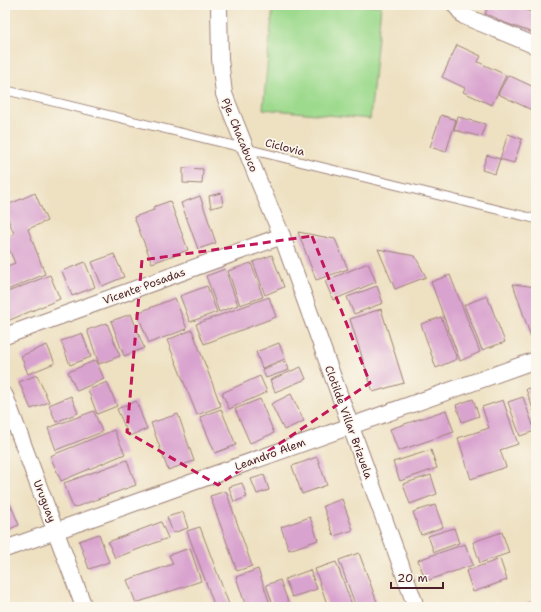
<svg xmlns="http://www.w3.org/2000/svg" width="541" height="612" viewBox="0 0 541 612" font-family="'Shantell Sans',sans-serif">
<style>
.green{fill:#9eda8e;stroke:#747c5c}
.building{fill:#d9a3cf}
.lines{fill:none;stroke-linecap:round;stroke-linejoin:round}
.lane-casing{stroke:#9c8076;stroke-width:10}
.street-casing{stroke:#9c8076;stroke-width:18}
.lane{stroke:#fff;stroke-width:8}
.street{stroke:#fff;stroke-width:16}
.marked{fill:none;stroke:#c2185b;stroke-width:3;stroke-dasharray:8 5;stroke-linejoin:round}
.labels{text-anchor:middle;stroke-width:3.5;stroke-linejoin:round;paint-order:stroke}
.street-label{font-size:11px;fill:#4a1f2b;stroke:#fbf7ec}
</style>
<rect width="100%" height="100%" fill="#fbf7ec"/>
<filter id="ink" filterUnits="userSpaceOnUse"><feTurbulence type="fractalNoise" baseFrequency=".025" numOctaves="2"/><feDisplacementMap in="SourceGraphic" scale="8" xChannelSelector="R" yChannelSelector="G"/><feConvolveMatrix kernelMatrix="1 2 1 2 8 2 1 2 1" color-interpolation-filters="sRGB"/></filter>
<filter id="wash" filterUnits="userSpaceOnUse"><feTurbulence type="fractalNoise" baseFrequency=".012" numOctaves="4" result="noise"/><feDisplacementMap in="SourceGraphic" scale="16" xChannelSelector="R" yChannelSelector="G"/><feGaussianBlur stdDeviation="0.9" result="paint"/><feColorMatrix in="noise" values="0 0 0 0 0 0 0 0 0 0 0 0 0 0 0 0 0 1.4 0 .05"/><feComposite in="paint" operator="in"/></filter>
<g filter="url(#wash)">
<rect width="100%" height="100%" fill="#eee1c2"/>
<polygon class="green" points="273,5 381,5 370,119 263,109"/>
<g id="blocks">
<g class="building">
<polygon points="475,5 489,5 488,6 501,10 503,5 527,5 525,10 536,14 536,34 497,20 498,19 485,14 487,9"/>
<polygon points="457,45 481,56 478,62 506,75 492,105 463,92 465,88 442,77"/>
<polygon points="508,75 536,88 536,112 498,94"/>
<polygon points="441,115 456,120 446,152 430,147"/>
<polygon points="458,117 485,124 482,137 454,130"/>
<polygon points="508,134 522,139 514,163 500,159"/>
<polygon points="487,155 500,159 495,174 482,170"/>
<polygon points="183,168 203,169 202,184 183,183"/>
<polygon points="35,193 47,221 28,229 45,274 5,291 5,267 15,263 5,240 5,238 14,234 5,211 5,206"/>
<polygon points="221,193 223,205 211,208 209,196"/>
<polygon points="200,196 216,243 198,249 181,203"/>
<polygon points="170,201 188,250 152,263 134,217 154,210 153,207"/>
<polygon points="298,232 335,239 348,269 316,280"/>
<polygon points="378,249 415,256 426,277 395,289"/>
<polygon points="114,254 124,277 102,286 92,262"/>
<polygon points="272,255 284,287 265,295 253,262"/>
<polygon points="85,262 95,287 72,296 62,271"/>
<polygon points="251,263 263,297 240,305 228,271"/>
<polygon points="368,263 376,282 333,300 325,281"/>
<polygon points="225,269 238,305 219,312 206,276"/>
<polygon points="50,275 60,299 5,322 5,293"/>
<polygon points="450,275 480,352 460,361 431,282"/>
<polygon points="513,284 536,287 536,335 531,337"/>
<polygon points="207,286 217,312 190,322 180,296"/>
<polygon points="377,286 383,303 354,314 347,297"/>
<polygon points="487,296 505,342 482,350 464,305"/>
<polygon points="269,297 276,317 204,344 196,324"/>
<polygon points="175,298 187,329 149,343 137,313"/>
<polygon points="381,309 404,383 373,392 350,319"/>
<polygon points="131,314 144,348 124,356 111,321"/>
<polygon points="441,317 457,359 436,368 421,324"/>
<polygon points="107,323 120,356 99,364 87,330"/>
<polygon points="192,330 221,406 197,415 167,340"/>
<polygon points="82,333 91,357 70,365 61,341"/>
<polygon points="279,343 285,359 262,368 256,352"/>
<polygon points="47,345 55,363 28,374 21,356"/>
<polygon points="96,360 104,379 77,391 68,372"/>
<polygon points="286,361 289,370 266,378 262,369"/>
<polygon points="301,367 306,379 275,392 270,380"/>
<polygon points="37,375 49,402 31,409 19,382"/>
<polygon points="260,376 267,392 229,409 222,393"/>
<polygon points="107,382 117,406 97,414 88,390"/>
<polygon points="536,386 536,418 526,389"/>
<polygon points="291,394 304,421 284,430 271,404"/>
<polygon points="71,396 78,413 56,422 49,405"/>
<polygon points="523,397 535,431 520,436 508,402"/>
<polygon points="260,399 274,433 250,443 235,409"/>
<polygon points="473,399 479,416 462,422 456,405"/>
<polygon points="503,400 518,444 500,450 506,467 471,479 458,438 489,428 482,407"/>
<polygon points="136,401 147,429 129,436 117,409"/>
<polygon points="221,409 236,445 215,453 200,417"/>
<polygon points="446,410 454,432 398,451 390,429"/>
<polygon points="94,411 102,432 56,450 48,428"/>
<polygon points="178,414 194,461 168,470 151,423"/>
<polygon points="114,430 125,454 61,481 50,456"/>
<polygon points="431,450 437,468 400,481 393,462"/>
<polygon points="317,457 327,485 302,494 292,466"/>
<polygon points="127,460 136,485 73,508 64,483"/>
<polygon points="264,475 269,490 257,494 251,479"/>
<polygon points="431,475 437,494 410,504 403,484"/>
<polygon points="242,483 247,497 234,502 229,487"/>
<polygon points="226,491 252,566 237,571 210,496"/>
<polygon points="7,496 19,525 5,531 5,497"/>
<polygon points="342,499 353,530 334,536 323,506"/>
<polygon points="435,505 443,527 421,535 413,512"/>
<polygon points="183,512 188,528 173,533 167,517"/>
<polygon points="310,517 318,540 289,550 281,527"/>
<polygon points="161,522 168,538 115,558 108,542"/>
<polygon points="200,527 230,607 215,607 187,531"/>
<polygon points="454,528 459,543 434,552 428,536"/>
<polygon points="502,532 509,553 480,563 473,542"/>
<polygon points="99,534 109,562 89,569 79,541"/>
<polygon points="465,544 473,565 426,581 418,560"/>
<polygon points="190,548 201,581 136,603 127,580 173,564 169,555"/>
<polygon points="359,553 377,602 363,607 356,607 339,560"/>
<polygon points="500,559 507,580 473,592 466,571"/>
<polygon points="336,562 353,607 328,607 315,569"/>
<polygon points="258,569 271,607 246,607 236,577"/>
<polygon points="310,570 317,589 292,597 285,579"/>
<polygon points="280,580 290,607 274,607 266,585"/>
<polygon points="530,602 532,607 517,607"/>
<polygon points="212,603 214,607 200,607"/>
</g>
</g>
</g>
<g filter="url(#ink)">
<use href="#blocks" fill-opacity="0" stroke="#9c8076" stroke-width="1"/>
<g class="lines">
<g class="lane-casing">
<polyline id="lane" points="5,90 536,219"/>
</g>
<g class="street-casing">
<g id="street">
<polyline points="219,5 220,59 224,94 259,182 282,236 416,607"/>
<polyline points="455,5 464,16 536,46"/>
<polyline points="5,336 282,236"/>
<polyline points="5,396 84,607"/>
<polyline points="5,549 536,360"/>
</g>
</g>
<use href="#lane" class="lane"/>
<use href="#street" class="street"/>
</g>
</g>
<path class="marked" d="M312 236 370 383 218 485 127 432 142 260Z"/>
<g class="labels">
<g class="street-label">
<text transform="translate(240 135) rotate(68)" y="4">Pje. Chacabuco</text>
<text transform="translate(285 147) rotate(14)" y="4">Ciclovia</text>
<text transform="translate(144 286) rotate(-20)" y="4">Vicente Posadas</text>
<text transform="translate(349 422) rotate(70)" y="4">Clotilde Villar Brizuela</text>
<text transform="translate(270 454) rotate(-20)" y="4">Leandro Alem</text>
<text transform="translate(45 501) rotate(69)" y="4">Uruguay</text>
</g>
</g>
<rect width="541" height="612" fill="none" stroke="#fbf7ec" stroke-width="20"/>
<path d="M391 582v6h52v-6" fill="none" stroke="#4a1f2b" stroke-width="2"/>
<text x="397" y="582" font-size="12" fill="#4a1f2b" stroke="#fbf7ec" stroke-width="3" paint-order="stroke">20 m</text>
</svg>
